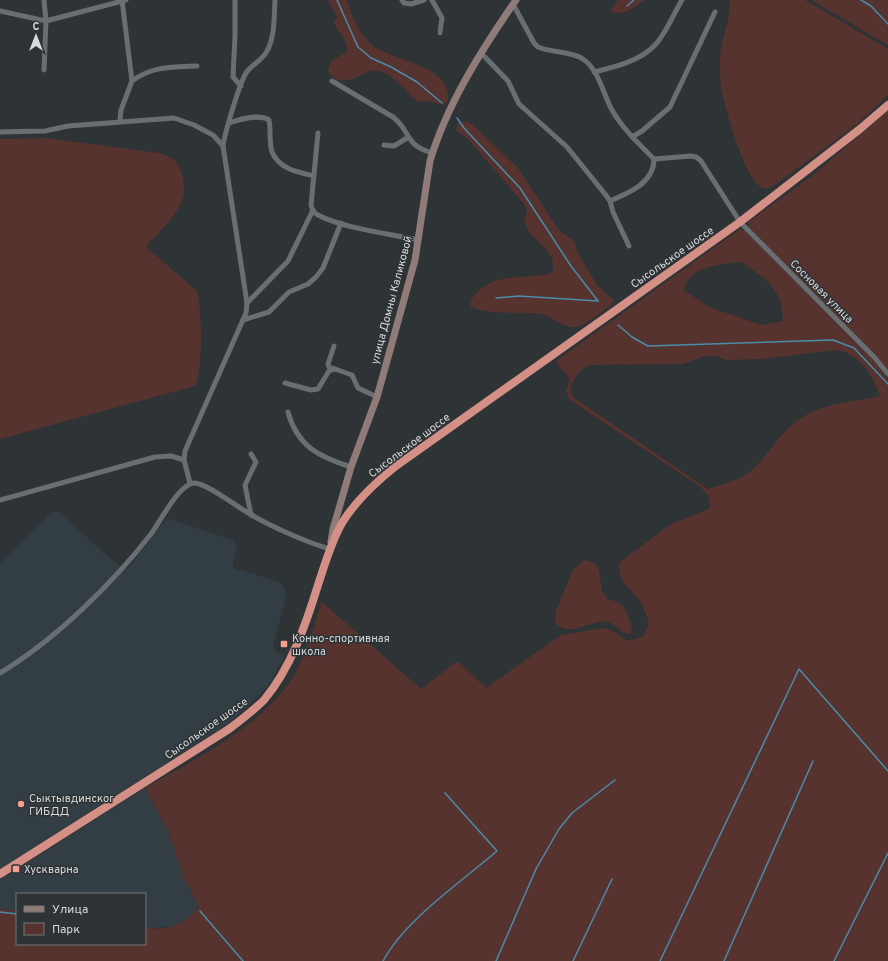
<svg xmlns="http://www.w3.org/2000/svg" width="888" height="961" viewBox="0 0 888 961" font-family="Overpass,sans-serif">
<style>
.built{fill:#333e44}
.green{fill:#56332e;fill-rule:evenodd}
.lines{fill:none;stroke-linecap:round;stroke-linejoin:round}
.stream{stroke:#4a8cac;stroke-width:1.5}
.minor{stroke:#686e71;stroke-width:5}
.secondary{stroke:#907b79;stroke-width:7}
.trunk{stroke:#d49086;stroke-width:8}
.poi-dot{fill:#f59d8f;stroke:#2e3336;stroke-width:1.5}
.labels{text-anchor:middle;stroke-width:3;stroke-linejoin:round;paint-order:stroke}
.street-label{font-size:11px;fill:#d7dadb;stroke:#2e3336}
.poi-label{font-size:11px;fill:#d7dadb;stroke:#2e3336;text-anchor:start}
</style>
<rect width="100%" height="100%" fill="#2e3336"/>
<g class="built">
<polygon points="58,511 113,561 124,568 129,567 167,518 233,540 237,546 233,566 234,568 280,582 284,587 286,598 273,646 276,652 285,655 271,682 258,697 228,724 0,869 0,563 52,512"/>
<polygon points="145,788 168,831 191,894 199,906 190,917 172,927 145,928 145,894 17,894 17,911 0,909 0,880"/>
</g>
<g class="green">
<path d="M328 0H347C352 17 358 33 372 45 392 61 453 65 448 100L445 105 426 101 419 102C404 93 391 67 370 71 367 71 365 74 362 75 350 81 337 84 328 72L331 61 347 52C348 38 338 34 334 22L337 17Z"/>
<path d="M618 0H644C634 7 626 16 612 12L611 9Z"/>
<path d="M729 0H805L888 49V95L856 125 772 187C768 188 764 189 760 186 744 177 725 107 721 88 720 78 720 67 720 57 721 38 732 18 729 0Z"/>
<polygon points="811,0 888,0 888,45"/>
<polygon points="888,111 888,370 750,228 748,222 812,176"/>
<path d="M466 121 473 125 518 168 558 229 574 241 578 254 598 286 614 300 611 305C601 312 587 325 575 327 564 329 552 316 541 314 518 311 493 316 471 307 468 295 488 283 498 280 514 276 532 277 548 274L553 271C555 252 542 247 532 235 528 231 526 225 524 221L527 213 525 205 468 139 456 130 458 122Z"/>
<path d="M45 138 159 153C170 156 177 160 181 171 192 200 173 216 156 236 152 239 148 243 147 248L197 291C202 306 203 374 195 386L0 439V139Z"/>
<path d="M740 229 746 231 872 359 888 379V961H0V909L17 911V944H145V928C171 930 183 926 199 906L185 881 168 831 145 788C194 760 270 722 297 670 308 649 314 625 322 602L421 689 456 662 460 663 486 688 561 635 604 628 615 632 628 641 643 637 649 623C647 617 645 611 642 605 634 589 615 583 620 562L671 524 709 509C712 499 706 492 699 486L570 400 566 391 570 379 556 361ZM741 262C766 279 783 289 783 321L762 325 709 307 684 290C688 266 722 264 741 262ZM835 350C858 351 873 375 880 396 854 402 827 402 803 417 781 430 771 452 753 469 742 480 723 484 708 489L574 398 570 389C575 377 578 369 591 365L683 364 704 356H716L726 360 763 359Z"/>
<path d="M585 560 595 563 599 570 602 591 607 599 615 601 624 607 632 626 631 634C620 635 617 624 607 622 590 619 567 640 555 622L556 611 573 570Z"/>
</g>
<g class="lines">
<g class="stream">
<polyline points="337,0 358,47 371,58 391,67 417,82 442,103"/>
<polyline points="861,0 871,6 888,24"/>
<polyline points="627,6 634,0"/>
<polyline points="457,118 464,128 520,188 571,266 598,301"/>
<polyline points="496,298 519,296 598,301"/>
<polyline points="618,325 632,337 648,346 833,340 854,348 888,384"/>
<polyline points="200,911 243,961"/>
<polyline points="0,912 17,914"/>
<path d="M383 961C405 920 461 882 497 851L445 793"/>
<polyline points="496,961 536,869 559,829 572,813 615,780"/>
<polyline points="573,961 612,879"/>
<polyline points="660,961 799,669 888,771"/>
<polyline points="724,961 813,761"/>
<polyline points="834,961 888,853"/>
</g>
<g class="minor">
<polyline points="44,0 46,21 44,70"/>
<polyline points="235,0 235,36 233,77 241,86"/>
<polyline points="402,0 404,3 411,4 424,0"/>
<polyline points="432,0 442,18 440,33"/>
<path d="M513 4 534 43 538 47C552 53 571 51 583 59 599 70 603 94 612 110 622 128 639 144 654 159L691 156 696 157 701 161 740 222 874 357 888 374"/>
<polyline points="0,11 46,21 126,0"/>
<polyline points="482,54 508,81 519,104 567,147 605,194 610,201 613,212 629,246"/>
<path d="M594 72C615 67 640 61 655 45 665 35 674 13 682 0"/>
<path d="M132 81C152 66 172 67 197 66"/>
<path d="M332 81 393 117C412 132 403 144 432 153"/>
<polyline points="120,121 121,110 132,81 122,0"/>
<path d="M229 123C240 119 259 114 269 120 271 130 269 143 272 152 279 169 298 172 314 176"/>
<polyline points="0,132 45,131 68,126 174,118 194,125 213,135 223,146"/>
<path d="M318 133 311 205C312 210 314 213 318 215 342 228 391 234 419 240"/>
<polyline points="632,137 642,131 670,107 715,12"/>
<polyline points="384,145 394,146 407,138"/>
<path d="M610 201C629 193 654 183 654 159"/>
<polyline points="247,303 288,261 313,210"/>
<polyline points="243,320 269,312 289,292 308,284 316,277 323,268 341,223"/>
<polyline points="334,346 328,364 329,367 335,369"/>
<polyline points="285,383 311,390 318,389 329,371 335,369 352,375 358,388 377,397"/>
<path d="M288 412C297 446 319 457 351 467"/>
<path d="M190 483 184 460 185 451 246 313 247 303 223 146C225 132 239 85 246 73 252 64 262 61 267 51 275 37 274 16 275 0"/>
<polyline points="0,500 155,457 171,456 184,460"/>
<polyline points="251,515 245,485 256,462 251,454"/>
<path d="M0 673C55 640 112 584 151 534 160 522 180 482 195 483 208 484 237 507 250 514 270 526 308 543 330 549"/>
</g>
<path class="secondary" d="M331 542 333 529 351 467 377 397 415 260 430 161C447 104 482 49 516 0"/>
<path class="trunk" d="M0 874 229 729C241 720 253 711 264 700 291 668 306 624 318 585 325 564 331 542 342 523 356 500 376 482 396 466L740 222 860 129 888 105"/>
</g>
<g class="poi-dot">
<rect x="280" y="640" width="8" height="8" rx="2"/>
<circle cx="21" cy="804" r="4"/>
<rect x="12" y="865" width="8" height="8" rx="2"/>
</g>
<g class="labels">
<g class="street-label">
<text transform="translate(672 257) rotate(-35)" y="4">Сысольское шоссе</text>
<text transform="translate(822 291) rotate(45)" y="4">Сосновая улица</text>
<text transform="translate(391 300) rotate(-75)" y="4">улица Домны Каликовой</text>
<text transform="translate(409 445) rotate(-37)" y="4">Сысольское шоссе</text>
<text transform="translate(206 728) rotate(-35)" y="4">Сысольское шоссе</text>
</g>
<g class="poi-label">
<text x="292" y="642">Конно-спортивная<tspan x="292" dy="13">школа</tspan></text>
<text x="29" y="802">Сыктывдинског<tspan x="29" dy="13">ГИБДД</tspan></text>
<text x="24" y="873">Хускварна</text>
</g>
</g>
<rect x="16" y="893" width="130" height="52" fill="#2e3336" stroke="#727678"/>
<rect x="24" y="906" width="20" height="6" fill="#907b79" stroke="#727678"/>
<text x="52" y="913" font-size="12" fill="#d7dadb">Улица</text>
<rect x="24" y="923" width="20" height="12" fill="#56332e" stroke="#727678"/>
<text x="52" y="933" font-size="12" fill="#d7dadb">Парк</text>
<g transform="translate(36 36)" stroke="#2e3336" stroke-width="3" paint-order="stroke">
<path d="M0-3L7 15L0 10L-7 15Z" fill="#d7dadb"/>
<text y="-6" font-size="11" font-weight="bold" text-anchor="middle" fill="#d7dadb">С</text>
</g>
</svg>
